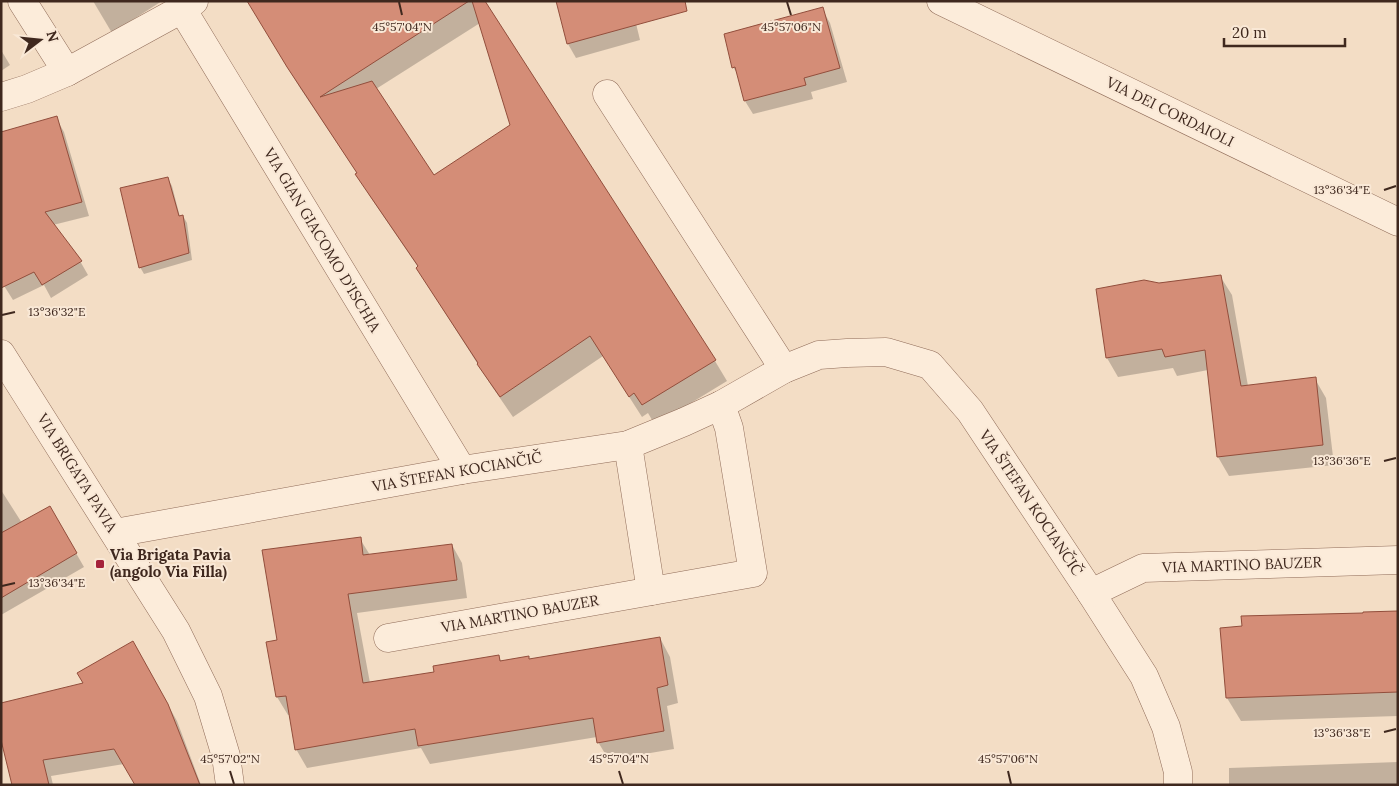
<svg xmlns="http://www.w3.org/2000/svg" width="1399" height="786" viewBox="0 0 1399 786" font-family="Lora,serif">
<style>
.shadow{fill:#0003;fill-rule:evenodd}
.building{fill:#d48d77;stroke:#924e3c}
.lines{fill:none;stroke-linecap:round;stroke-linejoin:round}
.minor-casing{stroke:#906c59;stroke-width:29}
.minor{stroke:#fcecda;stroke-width:28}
.ticks{fill:none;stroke:#3f281e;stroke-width:2}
.poi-dot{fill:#a5223b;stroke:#f9e8d6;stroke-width:2}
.labels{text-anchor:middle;stroke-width:4;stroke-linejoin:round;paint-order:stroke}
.street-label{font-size:15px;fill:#3f281e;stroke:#f9e8d6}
.poi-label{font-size:15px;font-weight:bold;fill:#3f281e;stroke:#f9e8d6;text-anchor:start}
.ticks-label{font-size:12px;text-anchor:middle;fill:#3f281e;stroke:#f9e8d6;stroke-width:4;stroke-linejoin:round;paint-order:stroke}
</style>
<rect width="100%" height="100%" fill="#f3ddc5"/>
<g class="shadow">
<polygon points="93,1 162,1 112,33"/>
<path d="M261 1H484L715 361 727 381 655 425 648 413 642 417 603 356 513 417 491 385 430 289 418 268V267L369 195 358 174 300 88 264 28ZM480 23 512 125 433 177 376 89Z"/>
<polygon points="557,1 632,7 640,40 576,58 568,44"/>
<polygon points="822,9 830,23 847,82 811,92 813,99 753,114 745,101 739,76 733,67"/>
<polygon points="1,50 10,65 1,71"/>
<polygon points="56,118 64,132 89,216 53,225 80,261 88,275 51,298 44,285 13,300 1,281"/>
<polygon points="168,179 172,186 180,217 183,216 187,223 192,260 144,274 140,267"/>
<polygon points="1220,276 1232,295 1248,386 1315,379 1326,398 1334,465 1229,476 1218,457 1208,370 1177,376 1173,368 1118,377 1107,358 1097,290"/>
<polygon points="1,490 22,523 50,508 84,567 1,615"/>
<polygon points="360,539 370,555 452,545 462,563 467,598 357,613 370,683 435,673 498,656 502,662 530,660 660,638 670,657 678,703 667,706 674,749 609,760 598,742 597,737 430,764 421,748 307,768 296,749 291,715 288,715 277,697 268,643 278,641"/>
<polygon points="1398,613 1398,716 1241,721 1227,698"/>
<polygon points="142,659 177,721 201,785 137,785 124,764 51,776 53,785 13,785 84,684"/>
<polygon points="1398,762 1398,785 1229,785 1229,768"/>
</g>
<g class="building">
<polygon points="247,1 469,1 320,97 372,81 434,175 510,125 472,1 485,1 716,360 642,405 634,393 629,397 590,336 500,397 477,364 478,363 416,268 418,266 355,174 357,173 287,67"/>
<polygon points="556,1 685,1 687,11 567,44"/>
<polygon points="823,7 840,68 804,78 806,85 744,101 735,67 732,68 724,34"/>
<polygon points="57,116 82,202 45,212 82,261 42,285 34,272 1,288 1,132"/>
<polygon points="168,177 179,216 183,215 189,253 139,268 120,188"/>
<polygon points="1221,275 1241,386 1316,377 1323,445 1217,457 1205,350 1165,357 1162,349 1106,358 1096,289 1144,280 1159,283"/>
<polygon points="50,506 77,553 1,598 1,533"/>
<polygon points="361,537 363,555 452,544 457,580 348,594 363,683 434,672 433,666 499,655 500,661 529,656 529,659 660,637 668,685 657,688 664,731 597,743 593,718 418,746 415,729 295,750 286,696 276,697 266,642 277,640 262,550"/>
<polygon points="1398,611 1398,692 1226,698 1220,628 1242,626 1241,616 1363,613 1363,612"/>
<polygon points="133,641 168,704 200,785 135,785 114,749 43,760 49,785 12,785 1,740 1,703 83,683 77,673"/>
</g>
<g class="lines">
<g class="minor-casing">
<g id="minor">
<polyline points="22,1 67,72"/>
<polyline points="941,1 1398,222"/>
<polyline points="182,9 462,470"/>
<polyline points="607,94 784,369"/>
<polyline points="1,97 27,89 67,72 182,9 194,1"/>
<polyline points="1,354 176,631 208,696 226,756 230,785"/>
<polyline points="628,445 651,591"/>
<polyline points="115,533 462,470 628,445 684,422 721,405 784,369 819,355 847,353 886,352 930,365 970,411 1091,593 1144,676 1166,727 1178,772 1178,785"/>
<polyline points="1091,593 1143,568 1398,560"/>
<polyline points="388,638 753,573 729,428 721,405"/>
</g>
</g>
<use href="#minor" class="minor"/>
</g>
<path class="ticks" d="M399 2 402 15M787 2 791 15M1384 190 1396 186M2 315 15 312M1384 461 1396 458M2 586 15 583M1384 732 1396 729M230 771 234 784M619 771 623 784M1008 771 1011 784"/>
<rect class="poi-dot" x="95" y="559" width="10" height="10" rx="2.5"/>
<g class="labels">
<g class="street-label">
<text transform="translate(1170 112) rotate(26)" y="5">VIA DEI CORDAIOLI</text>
<text transform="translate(322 240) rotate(59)" y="5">VIA GIAN GIACOMO D'ISCHIA</text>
<text transform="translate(457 472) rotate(-10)" y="5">VIA ŠTEFAN KOCIANČIČ</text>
<text transform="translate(77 473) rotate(58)" y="5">VIA BRIGATA PAVIA</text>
<text transform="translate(1031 503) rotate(56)" y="5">VIA ŠTEFAN KOCIANČIČ</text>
<text transform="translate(1242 565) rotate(-2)" y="5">VIA MARTINO BAUZER</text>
<text transform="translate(520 614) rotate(-10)" y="5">VIA MARTINO BAUZER</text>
</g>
<g class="poi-label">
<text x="110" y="560">Via Brigata Pavia<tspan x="110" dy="17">(angolo Via Filla)</tspan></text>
</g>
</g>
<g class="ticks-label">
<text x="402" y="31">45°57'04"N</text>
<text x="791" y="31">45°57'06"N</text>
<text x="1342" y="194">13°36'34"E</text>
<text x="57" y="316">13°36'32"E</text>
<text x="1342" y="465">13°36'36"E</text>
<text x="57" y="587">13°36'34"E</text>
<text x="1342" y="737">13°36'38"E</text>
<text x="230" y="763">45°57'02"N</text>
<text x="619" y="763">45°57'04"N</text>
<text x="1008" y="763">45°57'06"N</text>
</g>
<rect width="1399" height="786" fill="none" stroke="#3f281e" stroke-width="5"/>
<g transform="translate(40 40) rotate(74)" stroke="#f9e8d6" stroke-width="4" paint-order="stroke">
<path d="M0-4L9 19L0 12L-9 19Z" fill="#3f281e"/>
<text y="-8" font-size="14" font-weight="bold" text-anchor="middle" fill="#3f281e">N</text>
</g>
<path d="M1224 38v8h121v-8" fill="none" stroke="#3f281e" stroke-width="2.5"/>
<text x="1232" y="38" font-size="15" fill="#3f281e" stroke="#f9e8d6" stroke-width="4" paint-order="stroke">20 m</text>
</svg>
